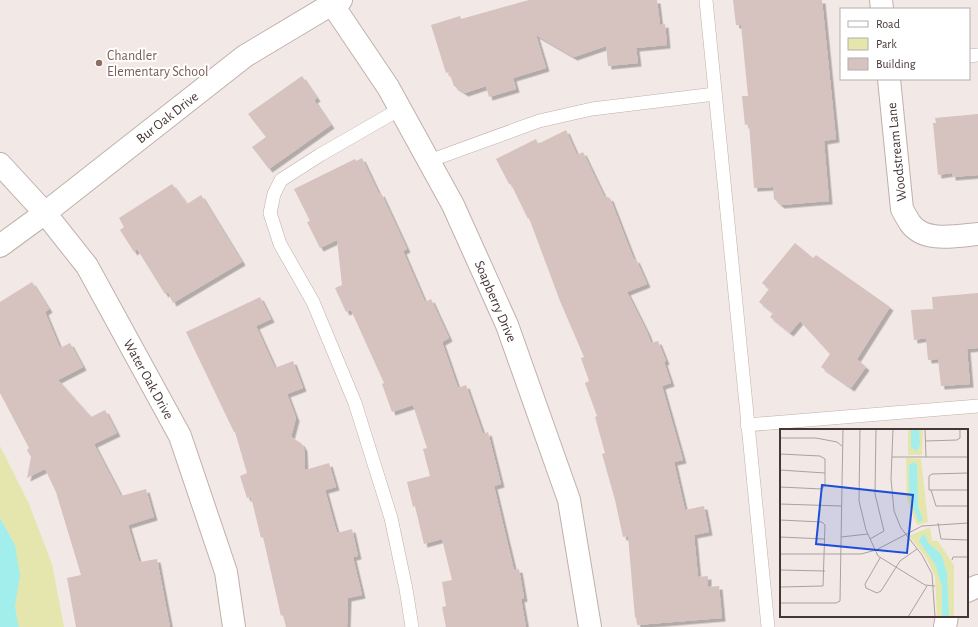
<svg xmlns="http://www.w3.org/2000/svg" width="978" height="627" viewBox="0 0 978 627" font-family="'Alegreya Sans',sans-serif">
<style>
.green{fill:#e5e6ae}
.water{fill:#a2eeec}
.building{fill:#d6c2be;filter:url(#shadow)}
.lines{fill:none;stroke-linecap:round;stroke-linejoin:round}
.service-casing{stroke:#c0b0ab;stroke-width:14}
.minor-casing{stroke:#c0b0ab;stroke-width:24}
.tertiary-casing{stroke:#c0b0ab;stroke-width:24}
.service{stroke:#fff;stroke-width:13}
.minor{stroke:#fff;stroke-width:22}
.tertiary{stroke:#fff;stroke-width:22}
.education-dot{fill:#8d6e63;stroke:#fff;stroke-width:1.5}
.labels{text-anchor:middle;stroke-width:4;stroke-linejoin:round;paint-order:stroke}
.education-label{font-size:14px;fill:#785e54;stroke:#fff;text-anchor:start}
.street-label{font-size:14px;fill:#443735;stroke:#fff}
.inset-road{fill:none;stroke:#aca19f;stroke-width:1}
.view{fill:#1d4ed8;fill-opacity:0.15;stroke:#1d4ed8;stroke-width:2}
.inset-edge{fill:none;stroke:#443735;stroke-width:2}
</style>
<defs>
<filter id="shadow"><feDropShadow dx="3.5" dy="3.5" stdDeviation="0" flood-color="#0004"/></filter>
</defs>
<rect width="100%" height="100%" fill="#f2e8e5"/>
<polygon class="green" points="0,446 29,504 52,564 64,627 0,627"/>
<polygon class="water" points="0,518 15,545 20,575 15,606 18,625 19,627 0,627"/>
<g class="building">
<polygon points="529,0 657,0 660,25 665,24 667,45 636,48 638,63 608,66 606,46 574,57 536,35 546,68 513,78 516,89 489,97 486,86 465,93 454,86 449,72 446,73 431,25 460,16 461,19"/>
<polygon points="733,0 822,0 836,139 824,141 829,201 781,205 774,199 773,187 754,188 749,124 745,125 742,96 748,96 741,25 736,25"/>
<polygon points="302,76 317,98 314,100 331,125 269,169 252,147 266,137 248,114"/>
<polygon points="978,114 978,175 952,177 952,173 938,175 933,123 936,123 935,118"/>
<polygon points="566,130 577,155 583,152 604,196 610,198 634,260 636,259 647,284 627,292 647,332 651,343 658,341 666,361 664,362 671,383 662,386 683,460 674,462 685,510 704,506 709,532 694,535 698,577 708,576 708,587 719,586 722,618 637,625 636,617 635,618 628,536 623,537 615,500 602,454 605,453 595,417 597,416 585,383 589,381 581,358 584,357 560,301 529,218 528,219 511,184 509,184 496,159 536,139 538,144"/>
<polygon points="362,158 379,194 381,193 407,249 403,251 425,302 431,299 449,338 442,342 458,388 466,385 483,434 488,432 501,484 494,486 514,570 519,569 524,598 521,599 526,627 446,627 442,607 446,606 442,582 452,580 442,539 424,544 415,506 413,507 407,482 430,476 423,449 427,448 413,405 392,412 382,384 384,383 351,310 346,312 335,288 342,285 337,240 320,248 307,222 310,221 294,189 355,159 356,161"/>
<polygon points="172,184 187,204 201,195 242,262 173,303 168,292 165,294 137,249 134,252 120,230 124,227 119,218"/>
<polygon points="795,243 813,258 816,255 890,307 857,359 866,367 851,388 821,367 830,354 800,321 790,333 770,317 773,313 759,302 769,289 762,283"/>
<polygon points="32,282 49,309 45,312 60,348 70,343 83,367 58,380 91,417 105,410 117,433 94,444 121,496 146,489 154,517 128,525 139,562 157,559 170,627 76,627 67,578 81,575 56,492 45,469 27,478 31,457 27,450 29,448 0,393 0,302"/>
<polygon points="978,293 978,348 967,349 970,384 941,386 938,359 928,360 926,338 914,340 911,310 933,309 932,297"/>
<polygon points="260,297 271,319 256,326 275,368 293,361 303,388 287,394 296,418 291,437 301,443 304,448 305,470 329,463 336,487 325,490 337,533 352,529 358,556 353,557 362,595 348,598 347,627 286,627 283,615 281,616 263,537 261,538 251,497 247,498 240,476 247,473 235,432 234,432 186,332"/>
</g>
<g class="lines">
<g class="service-casing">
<g id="service">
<polyline points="706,0 768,627"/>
<polyline points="969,56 978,55"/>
<polyline points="400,109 320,155 281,180 274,194 270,213 280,244 313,302 355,403 391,518 406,589 412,627"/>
<polyline points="429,161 539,121 592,109 715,94"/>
<polyline points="747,425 978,406"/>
</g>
</g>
<g class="minor-casing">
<g id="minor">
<polyline points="881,0 882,9"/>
<polyline points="332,4 388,87 453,205 507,325 569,500 590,627"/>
<path d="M889 79 902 209C904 213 907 218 910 223 924 243 956 236 978 234"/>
<polyline points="0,164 45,213 87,266 180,436 226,572 234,627"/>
<polyline points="967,591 978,586"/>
<polyline points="945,627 947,616"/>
</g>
</g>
<g class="tertiary-casing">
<polyline id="tertiary" points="0,246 45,213 245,56 332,4 341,0"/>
</g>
<use href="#service" class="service"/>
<use href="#minor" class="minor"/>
<use href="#tertiary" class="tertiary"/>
</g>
<circle class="education-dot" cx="99" cy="63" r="4"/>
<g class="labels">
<g class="education-label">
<text x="107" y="60">Chandler<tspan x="107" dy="16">Elementary School</tspan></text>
</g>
<g class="street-label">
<text transform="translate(167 117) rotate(-38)" y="5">Bur Oak Drive</text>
<text transform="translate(896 152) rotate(-96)" y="5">Woodstream Lane</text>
<text transform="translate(496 301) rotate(67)" y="5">Soapberry Drive</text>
<text transform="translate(149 379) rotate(61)" y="5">Water Oak Drive</text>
</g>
</g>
<g transform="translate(780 429)">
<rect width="188" height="188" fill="#f2e8e5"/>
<path d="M128 0H143L142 26H128ZM126 29 141 30 148 93 137 96 127 71ZM150 98 152 112H158L174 136V188H157L155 147 146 128 129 107Z" fill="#e5e6ae"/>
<path d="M131 0H139L140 16 136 23 131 17ZM134 33 137 36 138 78 143 91 139 93 131 73 129 59V36ZM144 104 148 114 161 125 167 144 169 188H162V157L155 135 139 112Z" fill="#a2eeec"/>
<path class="inset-road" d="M80 0 79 72 86 101 98 127 145 156 155 157M113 0 111 50 114 82 121 99 142 126 152 145 155 188M145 0 146 28M0 9H36L57 13 62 17M146 12 177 11 180 9V0M0 25 40 27 45 30V56L42 60 0 58M112 28H188M0 41 45 44M188 44 152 45 149 47V61H188M151 61 156 77H188M0 75 61 77M0 91 42 93 45 96 43 157 0 158M158 94 161 110 188 111M0 108 45 110M61 108 88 105M90 110 104 102 95 65 96 0M0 125H81L96 121 142 97 188 94M100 129 85 155 86 159 97 164 101 162 120 132 137 120M172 131 173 128H188M0 141 45 142M0 174H56L60 172 63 0M128 188 147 157"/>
<path class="view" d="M42 56 133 66 127 124 36 115Z"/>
<rect width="188" height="188" class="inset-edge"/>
</g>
<rect x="840" y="8" width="130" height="72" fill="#ffffff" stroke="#b4afae"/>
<rect x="848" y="21" width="20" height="6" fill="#ffffff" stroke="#b4afae"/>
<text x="876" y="28" font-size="12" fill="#443735">Road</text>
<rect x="848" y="38" width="20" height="12" fill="#e5e6ae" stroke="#b4afae"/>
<text x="876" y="48" font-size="12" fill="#443735">Park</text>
<rect x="848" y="58" width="20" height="12" fill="#d6c2be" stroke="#b4afae"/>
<text x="876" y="68" font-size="12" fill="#443735">Building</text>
</svg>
